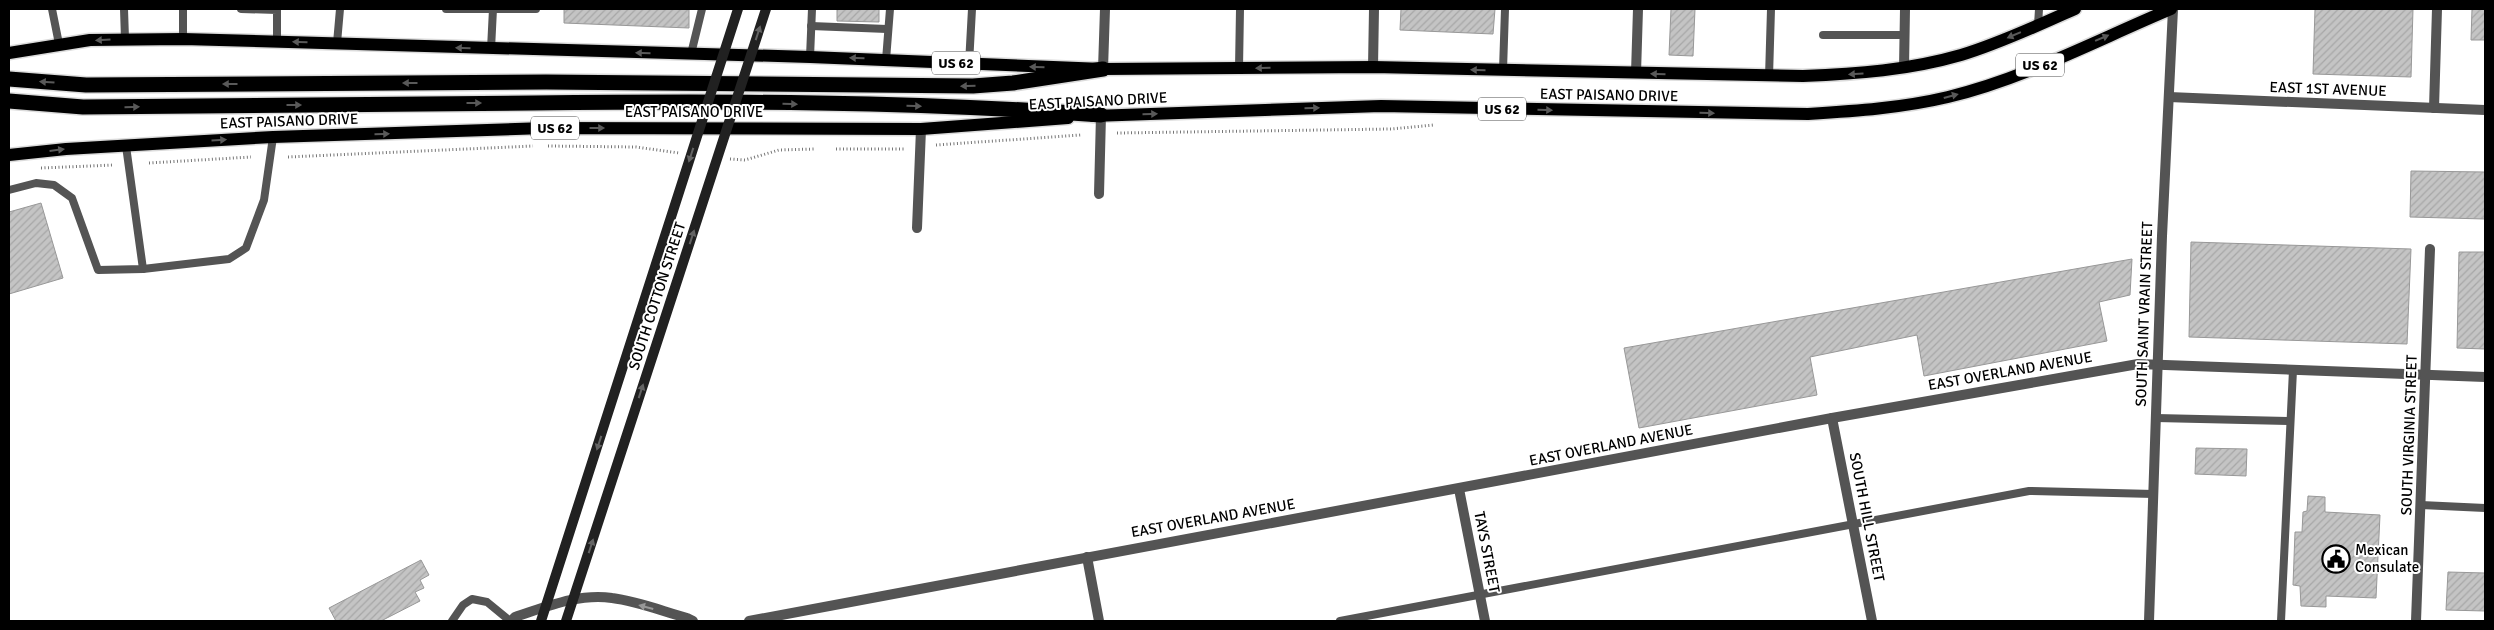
<svg xmlns="http://www.w3.org/2000/svg" width="2494" height="630" viewBox="0 0 2494 630" font-family="Signika,sans-serif">
<style>
.building{fill:url(#building-hatch);stroke:#989898}
.lines{fill:none;stroke-linecap:round;stroke-linejoin:round}
.primary-casing{stroke:#dbdbdb;stroke-width:15}
.highway-casing{stroke:#dbdbdb;stroke-width:18}
.path{stroke:#767676;stroke-width:3;stroke-dasharray:1 2.5;stroke-linecap:butt}
.lane{stroke:#545454;stroke-width:8}
.street{stroke:#545454;stroke-width:10}
.primary{stroke:#000;stroke-width:12}
.highway{stroke:#000;stroke-width:15}
.secondary-bridge{stroke:#212121;stroke-width:10}
.oneway{fill:#646464}
.oneway2{fill:#595959}
.oneway3{fill:#989898}
.labels{text-anchor:middle;stroke-width:4;stroke-linejoin:round;paint-order:stroke}
.shield{fill:#fff;stroke:#4c4c4c;stroke-width:1}
.shield-label{font-size:14px;font-weight:bold;fill:#000}
.street-label{font-size:15px;fill:#000;stroke:#fff}
.poi-label{font-size:15px;fill:#000;stroke:#fff;text-anchor:start}
</style>
<defs>
<pattern id="building-hatch" width="6" height="6" patternUnits="userSpaceOnUse" patternTransform="scale(1.25)"><rect width="6" height="6" fill="#c4c4c4"/><path d="M-1 1l2-2M0 6l6-6M5 7l2-2" fill="none" stroke="#a7a7a7"/></pattern>
</defs>
<rect width="100%" height="100%" fill="#fff"/>
<g class="building">
<polygon points="564,9 689,9 689,28 564,23"/>
<polygon points="837,9 879,9 879,22 837,21"/>
<polygon points="1401,9 1495,9 1493,34 1400,30"/>
<polygon points="1671,9 1695,9 1693,56 1669,55"/>
<polygon points="2315,9 2413,9 2411,77 2313,74"/>
<polygon points="2472,9 2485,9 2485,40 2471,40"/>
<polygon points="2411,171 2485,172 2485,219 2410,217"/>
<polygon points="41,203 63,278 9,294 9,212"/>
<polygon points="2191,242 2411,249 2407,344 2189,337"/>
<polygon points="2459,252 2485,252 2485,349 2457,348"/>
<polygon points="2132,259 2130,295 2099,302 2107,341 1924,376 1917,335 1810,357 1817,395 1639,428 1624,348"/>
<polygon points="2196,448 2247,449 2246,476 2195,474"/>
<polygon points="2308,496 2325,497 2325,512 2380,515 2376,598 2326,596 2326,607 2301,606 2300,586 2293,585 2295,532 2302,532 2303,512 2307,511"/>
<polygon points="421,560 429,575 420,580 424,588 415,592 420,601 381,621 336,621 329,608"/>
<polygon points="2448,572 2485,573 2485,611 2446,610"/>
</g>
<g class="lines">
<g class="primary-casing">
<g id="primary">
<path d="M9 53 90 40 183 39 810 57 1103 69 1373 67 1803 76C1857 74 1909 70 1961 55 2001 43 2038 25 2075 9"/>
<path d="M1093 116 1381 106 1808 114C1855 111 1902 108 1948 97 2024 79 2099 39 2171 9"/>
<polyline points="9,155 66,149 273,137 545,128 921,129 1068,118"/>
</g>
</g>
<g class="highway-casing">
<g id="highway">
<polyline points="9,79 86,85 546,82 973,86 1013,83 1103,69"/>
<path d="M9 101 83 107C233 105 383 104 533 103 723 101 912 101 1101 115"/>
</g>
</g>
<g class="path">
<polyline points="1117,133 1391,129 1434,125"/>
<polyline points="936,145 1081,135"/>
<polyline points="548,146 636,147 679,153"/>
<polyline points="836,149 906,149"/>
<polyline points="288,157 533,146"/>
<polyline points="730,159 745,160 779,150 815,149"/>
<polyline points="149,163 251,157"/>
<polyline points="41,168 114,165"/>
</g>
<g class="lane">
<polyline points="52,9 59,44"/>
<polyline points="124,9 125,39"/>
<polyline points="183,9 183,39"/>
<polyline points="241,9 277,10 277,41"/>
<polyline points="446,9 536,9"/>
<polyline points="2038,25 2039,9"/>
<polyline points="811,26 887,29"/>
<polyline points="1823,35 1905,35"/>
<polyline points="337,43 340,9"/>
<polyline points="491,49 493,9"/>
<polyline points="691,54 702,9"/>
<polyline points="810,57 812,9"/>
<polyline points="886,60 890,9"/>
<polyline points="969,64 972,9"/>
<polyline points="1239,68 1240,9"/>
<polyline points="1503,70 1505,9"/>
<polyline points="1769,77 1771,9"/>
<polyline points="126,146 143,269"/>
<polyline points="9,190 36,183 54,185 72,198 98,270 143,269 229,259 246,248 264,200 273,137"/>
<polyline points="2156,418 2290,421"/>
<polyline points="2421,505 2485,508"/>
<polyline points="452,621 463,605 472,599 487,602 510,621"/>
<polyline points="1340,621 2029,491 2154,494"/>
<polyline points="2281,621 2293,370"/>
</g>
<g class="street">
<polyline points="1373,67 1374,9"/>
<polyline points="1904,68 1905,9"/>
<polyline points="1103,69 1105,9"/>
<polyline points="1636,73 1638,9"/>
<polyline points="2169,97 2485,110"/>
<polyline points="2434,108 2437,9"/>
<polyline points="1099,194 1101,115"/>
<polyline points="917,228 921,129"/>
<polyline points="1832,418 1872,621"/>
<polyline points="1459,489 1485,621"/>
<polyline points="1087,557 1099,621"/>
<path d="M511 621 515 617C546 607 579 593 612 598 637 601 662 611 687 618L693 621"/>
<polyline points="749,621 1832,418 2138,364 2485,377"/>
<polyline points="2149,621 2162,236 2173,9"/>
<polyline points="2416,621 2430,249"/>
</g>
<use href="#primary" class="primary"/>
<use href="#highway" class="highway"/>
<g class="secondary-bridge">
<polyline points="541,621 738,9"/>
<polyline points="566,621 766,9"/>
</g>
</g>
<defs><path id="oneway-solid" d="M-6-.8H1V-3.2L6.5 0L1 3.2V.8H-6Z" transform="scale(1.25)"/></defs>
<g class="oneway">
<use href="#oneway-solid" transform="translate(758 33) rotate(-72)"/>
<use href="#oneway-solid" transform="translate(691 155) rotate(108)"/>
<use href="#oneway-solid" transform="translate(692 237) rotate(-72)"/>
<use href="#oneway-solid" transform="translate(641 391) rotate(-72)"/>
<use href="#oneway-solid" transform="translate(599 443) rotate(108)"/>
<use href="#oneway-solid" transform="translate(591 546) rotate(-72)"/>
</g>
<g class="oneway2">
<use href="#oneway-solid" transform="translate(2014 35) rotate(157)"/>
<use href="#oneway-solid" transform="translate(2102 38) rotate(-23)"/>
<use href="#oneway-solid" transform="translate(103 40) rotate(177)"/>
<use href="#oneway-solid" transform="translate(300 42) rotate(-178)"/>
<use href="#oneway-solid" transform="translate(463 48) rotate(-178)"/>
<use href="#oneway-solid" transform="translate(643 53) rotate(-179)"/>
<use href="#oneway-solid" transform="translate(857 58) rotate(-178)"/>
<use href="#oneway-solid" transform="translate(1037 67) rotate(-178)"/>
<use href="#oneway-solid" transform="translate(1263 68) rotate(179)"/>
<use href="#oneway-solid" transform="translate(1478 70) rotate(-179)"/>
<use href="#oneway-solid" transform="translate(1658 74) rotate(-178)"/>
<use href="#oneway-solid" transform="translate(1856 74) rotate(177)"/>
<use href="#oneway-solid" transform="translate(47 82) rotate(-176)"/>
<use href="#oneway-solid" transform="translate(410 83) rotate(180)"/>
<use href="#oneway-solid" transform="translate(230 84) rotate(180)"/>
<use href="#oneway-solid" transform="translate(968 86) rotate(179)"/>
<use href="#oneway-solid" transform="translate(1951 96) rotate(-15)"/>
<use href="#oneway-solid" transform="translate(474 103)"/>
<use href="#oneway-solid" transform="translate(790 104) rotate(1)"/>
<use href="#oneway-solid" transform="translate(294 105)"/>
<use href="#oneway-solid" transform="translate(914 106) rotate(1)"/>
<use href="#oneway-solid" transform="translate(132 107) rotate(-1)"/>
<use href="#oneway-solid" transform="translate(1312 108) rotate(-2)"/>
<use href="#oneway-solid" transform="translate(1545 110) rotate(1)"/>
<use href="#oneway-solid" transform="translate(1707 113) rotate(1)"/>
<use href="#oneway-solid" transform="translate(1150 114) rotate(-2)"/>
<use href="#oneway-solid" transform="translate(597 128)"/>
<use href="#oneway-solid" transform="translate(382 134) rotate(-2)"/>
<use href="#oneway-solid" transform="translate(219 140) rotate(-3)"/>
<use href="#oneway-solid" transform="translate(57 150) rotate(-7)"/>
</g>
<use class="oneway3" href="#oneway-solid" transform="translate(646 607) rotate(-165)"/>
<defs>
<g id="civic-ring" transform="scale(1.4375)"><circle r="9.5" fill="#fff" stroke="#000" stroke-width="1.5"/><path d="M-.6-6.5H3V-4.5H.6V-3L4-1V1h2V6H-6V1h2V-1L-.6-3ZM-1.2 2.5V6h2.4V2.5Z" fill="#000"/></g>
</defs>
<g fill-rule="evenodd">
<use href="#civic-ring" x="2336" y="559"/>
</g>
<g class="labels">
<g class="shield">
<rect x="932" y="51.5" width="48" height="23" rx="4"/>
<rect x="2016" y="53.5" width="48" height="23" rx="4"/>
<rect x="1478" y="97.5" width="48" height="23" rx="4"/>
<rect x="531" y="116.5" width="48" height="23" rx="4"/>
</g>
<g class="shield-label">
<text x="956" y="68">US 62</text>
<text x="2040" y="70">US 62</text>
<text x="1502" y="114">US 62</text>
<text x="555" y="133">US 62</text>
</g>
<g class="street-label">
<text transform="translate(2328 89) rotate(2)" y="5">EAST 1ST AVENUE</text>
<text transform="translate(1609 95) rotate(1)" y="5">EAST PAISANO DRIVE</text>
<text transform="translate(1098 101) rotate(-3)" y="5">EAST PAISANO DRIVE</text>
<text x="694" y="117">EAST PAISANO DRIVE</text>
<text transform="translate(289 121) rotate(-2)" y="5">EAST PAISANO DRIVE</text>
<text transform="translate(657 296) rotate(-72)" y="5">SOUTH COTTON STREET</text>
<text transform="translate(2144 314) rotate(-88)" y="5">SOUTH SAINT VRAIN STREET</text>
<text transform="translate(2010 371) rotate(-10)" y="5">EAST OVERLAND AVENUE</text>
<text transform="translate(2409 435) rotate(-88)" y="5">SOUTH VIRGINIA STREET</text>
<text transform="translate(1611 445) rotate(-11)" y="5">EAST OVERLAND AVENUE</text>
<text transform="translate(1867 517) rotate(79)" y="5">SOUTH HILL STREET</text>
<text transform="translate(1213 518) rotate(-10)" y="5">EAST OVERLAND AVENUE</text>
<text transform="translate(1487 552) rotate(79)" y="5">TAYS STREET</text>
</g>
<g class="poi-label">
<text x="2355" y="555">Mexican<tspan x="2355" dy="17">Consulate</tspan></text>
</g>
</g>
<rect width="2494" height="630" fill="none" stroke="#000000" stroke-width="20"/>
</svg>
